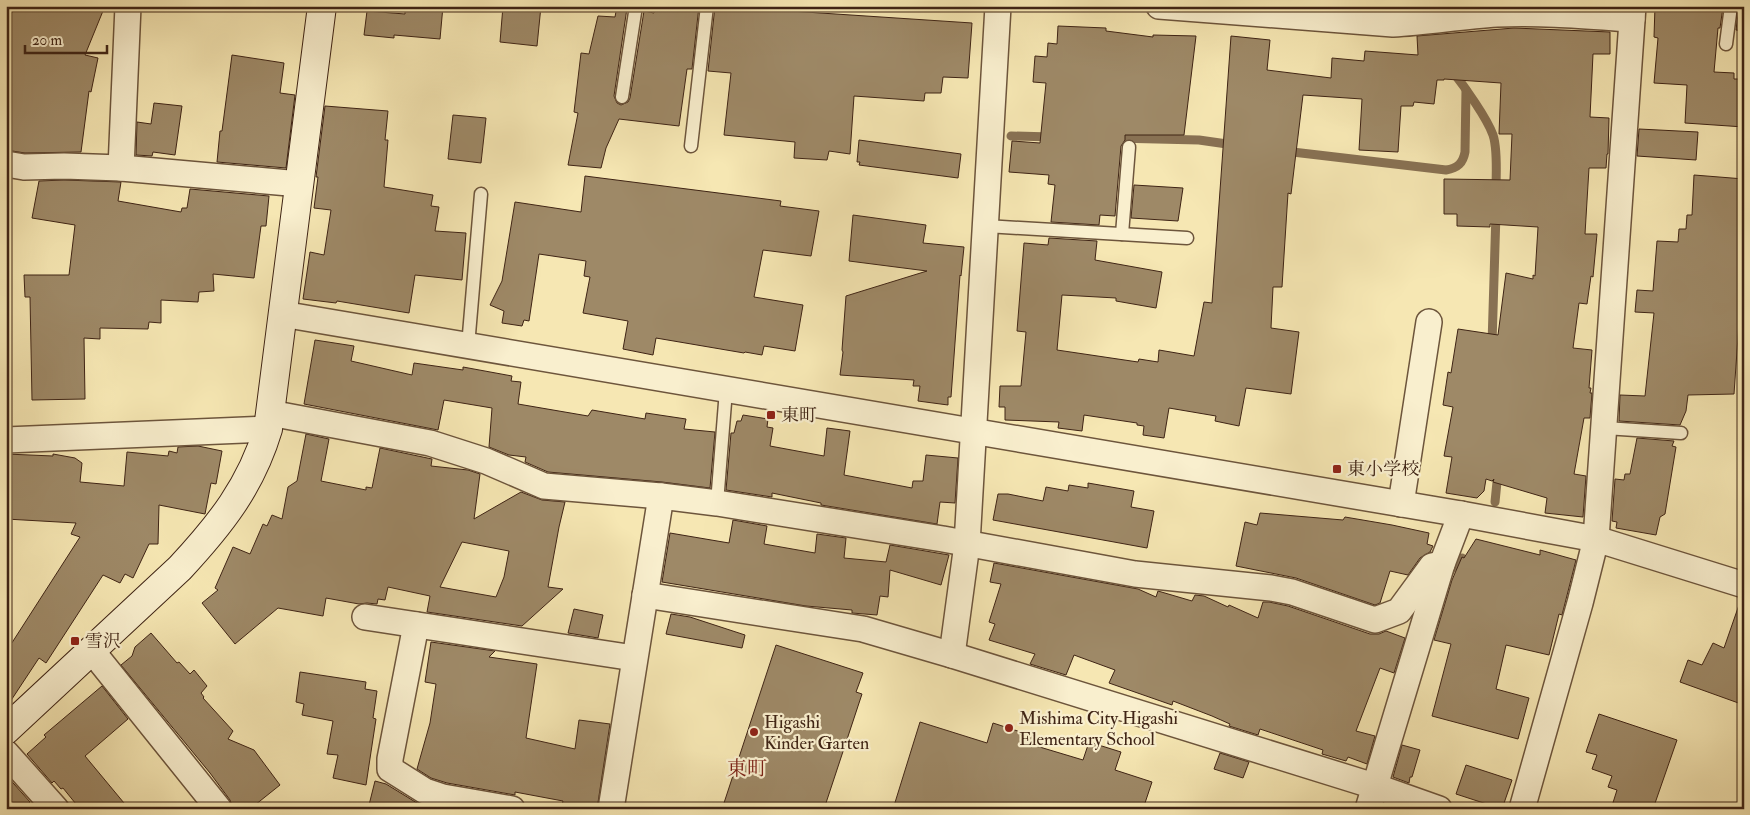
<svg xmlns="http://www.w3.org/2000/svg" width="1750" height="815" viewBox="0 0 1750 815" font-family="'IM FELL Double Pica','Noto Serif JP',serif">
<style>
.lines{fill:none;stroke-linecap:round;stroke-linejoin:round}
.stream{stroke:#887153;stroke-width:9}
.building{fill:#9e8967;stroke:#3f2415;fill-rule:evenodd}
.lane-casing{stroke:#6d553c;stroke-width:15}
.street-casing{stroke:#6d553c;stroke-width:28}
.secondary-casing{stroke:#3f2415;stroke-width:30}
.lane{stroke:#f9efce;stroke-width:12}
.street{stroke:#f9efce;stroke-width:25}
.secondary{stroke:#f9efce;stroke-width:28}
.poi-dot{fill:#8f2418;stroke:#f9efce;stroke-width:2}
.labels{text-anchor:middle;stroke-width:4.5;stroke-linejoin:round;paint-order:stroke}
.poi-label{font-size:18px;fill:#3f2415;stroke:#f9efce;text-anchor:start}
.quarter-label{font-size:20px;fill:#7a1f14;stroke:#f9efce}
</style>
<rect width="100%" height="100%" fill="#f6e7b3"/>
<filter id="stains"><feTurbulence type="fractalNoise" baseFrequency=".004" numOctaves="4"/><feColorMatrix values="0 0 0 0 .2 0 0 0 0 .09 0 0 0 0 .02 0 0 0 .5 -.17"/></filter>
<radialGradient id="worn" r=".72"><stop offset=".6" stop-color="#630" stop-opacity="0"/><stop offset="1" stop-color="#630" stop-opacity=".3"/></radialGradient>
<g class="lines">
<g class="stream">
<path d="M1453 72C1464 86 1487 118 1493 135 1498 150 1496 174 1496 190"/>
<polyline points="1011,136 1052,137"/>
<polyline points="1115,138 1199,140 1234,145"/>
<path d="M1284 151 1446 170C1458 168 1463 163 1465 152L1466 90"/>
<polyline points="1492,344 1496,213"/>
<polyline points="1495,502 1498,472"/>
<polyline points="1449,573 1452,568 1462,558"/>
</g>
</g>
<g class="building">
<polygon points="11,6 105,6 85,55 98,58 91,92 89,91 81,152 25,153 6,150 6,24 11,24"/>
<polygon points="405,6 443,6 440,39 394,35 394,38 364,35 367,11 405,14"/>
<polygon points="503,6 541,6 537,46 500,42"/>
<polygon points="617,6 627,8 614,96 617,103 621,105 628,102 630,98 644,11 654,13 655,6 699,6 692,69 687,69 679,126 619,119 606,148 601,168 568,165 578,113 574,112 581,53 589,54 598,16 615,17"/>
<polygon points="715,6 775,6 775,10 972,23 968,78 943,77 941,93 925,93 924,101 854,96 850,154 829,151 827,160 794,158 795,142 724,135 731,73 708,71"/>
<polygon points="1655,6 1715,9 1715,7 1723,7 1720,28 1718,28 1714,72 1734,73 1734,79 1744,79 1744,127 1685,123 1687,85 1654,83 1658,38 1654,37"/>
<polygon points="1739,7 1744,7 1744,31 1736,30"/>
<polygon points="1058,26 1106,28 1106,31 1153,37 1153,35 1196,36 1184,135 1125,135 1125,140 1121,146 1115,216 1100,215 1099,225 1051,222 1055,185 1048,184 1049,175 1009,172 1012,141 1040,143 1046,83 1033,82 1035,56 1047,57 1048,43 1057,44"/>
<polygon points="1514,28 1610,32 1610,54 1593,54 1590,117 1609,118 1608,154 1607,154 1606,168 1589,168 1585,234 1597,234 1593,277 1591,276 1587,304 1579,303 1573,348 1592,350 1589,388 1591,388 1590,393 1592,393 1590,418 1584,418 1574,474 1586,476 1583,517 1545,513 1547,498 1493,482 1494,479 1492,481 1486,479 1484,491 1477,498 1446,493 1452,457 1444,456 1453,407 1443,405 1448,372 1451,373 1458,329 1498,335 1506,273 1533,279 1533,275 1535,276 1538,227 1490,224 1490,227 1457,226 1457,214 1444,214 1444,179 1510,180 1512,134 1499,134 1501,83 1444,79 1444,80 1437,80 1434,104 1414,102 1413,106 1401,106 1398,152 1359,150 1362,99 1303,95 1291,194 1288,193 1282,287 1273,287 1271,328 1299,332 1291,394 1246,388 1239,426 1215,421 1216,416 1169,408 1164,438 1143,435 1144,426 1137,425 1137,423 1084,415 1082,431 1058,428 1059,422 1005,420 1005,407 999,407 1000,386 1021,386 1026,332 1017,331 1024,243 1048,245 1049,238 1097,241 1095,260 1162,272 1156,308 1116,301 1116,298 1062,295 1057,350 1138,362 1139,359 1158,362 1159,350 1194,356 1204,302 1212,303 1231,36 1270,40 1267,70 1331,78 1332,58 1364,61 1365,51 1418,55 1417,36"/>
<polygon points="232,55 284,63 280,93 295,95 286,168 217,162 220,131 222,131"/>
<polygon points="154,103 182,106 175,155 153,152 152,156 136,155 137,122 151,124"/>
<polygon points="325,106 388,111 385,140 388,140 384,187 433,195 431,206 439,207 435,231 466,233 462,280 415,275 409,313 337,301 336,303 303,299 310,252 324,255 331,210 314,208 318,177 316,177"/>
<polygon points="453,115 486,118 481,163 448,159"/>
<polygon points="1639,129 1698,132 1696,160 1637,156"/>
<polygon points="859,140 961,154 958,178 859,165 860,162 857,162"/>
<polygon points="1694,175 1744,179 1744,323 1739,322 1734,394 1688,395 1686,411 1680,425 1619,421 1620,395 1645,396 1654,313 1635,312 1637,290 1653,291 1657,241 1678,242 1679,229 1686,229 1687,215 1692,215"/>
<polygon points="585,176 781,201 780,206 819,211 811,256 763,250 754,297 803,305 795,351 764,346 762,355 745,352 744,353 656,338 653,355 623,349 628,321 583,313 590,277 584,276 586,261 539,254 529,321 524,320 522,326 502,323 504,311 490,305 502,281 515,202 581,212"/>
<polygon points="64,180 121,182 118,201 181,212 182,208 187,208 190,189 269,196 266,226 261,226 254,278 213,274 214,291 199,292 198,302 161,300 161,323 149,322 148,329 100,328 100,339 84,338 85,399 32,400 30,297 25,297 24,275 69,275 75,225 32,218 39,181"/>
<polygon points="1134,185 1183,188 1178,221 1131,218"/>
<polygon points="853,215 926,225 923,243 964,247 961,276 960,275 951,397 948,397 948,405 918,401 920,386 913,386 914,380 840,375 843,352 842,350 846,296 927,271 849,261"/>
<polygon points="315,340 354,346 351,361 412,375 414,363 463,370 463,367 512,376 511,381 521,382 518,404 588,416 592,410 645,419 646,413 686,419 684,429 715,432 710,488 662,482 548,472 525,462 526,457 509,455 489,447 492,408 444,400 438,430 304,404"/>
<polygon points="743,415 768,419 767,427 773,428 770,446 824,456 827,428 850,431 844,475 912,488 913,481 923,481 926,455 958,458 955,503 940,502 937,524 821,505 821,503 772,493 772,497 726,490 731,433 734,433 737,421 741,421"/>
<path d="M306 434 329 439 321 481 366 490V487L372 488 380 448 432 459 431 466 468 470 480 474 474 519 521 492 542 500 565 502 559 527 548 587 563 589 522 626 427 612 430 596 388 587 385 600 378 599 377 604 367 603 359 604 326 598 323 616 278 608 235 644 202 603 218 590 215 588 233 547 250 554 263 524 267 526 272 515 282 519 288 487 297 481ZM462 542 509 551 504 577 496 597 440 587Z"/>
<polygon points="1637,438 1674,441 1672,446 1676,447 1665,514 1660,517 1656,535 1616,528 1617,522 1612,521 1615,479 1624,480 1625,474 1630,474"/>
<polygon points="198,446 222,451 216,484 211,483 205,514 159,505 158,544 149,544 133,578 125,574 120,583 103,575 46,663 39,658 6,708 6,652 80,537 71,534 76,523 6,519 6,454 53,456 53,454 75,458 82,463 80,482 124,486 127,452 168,456 169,451 177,453 178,447"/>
<polygon points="1088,483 1134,491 1131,507 1154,511 1147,548 993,520 998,494 1008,494 1043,501 1046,487 1068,491 1069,485 1088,488"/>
<polygon points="1260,513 1343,520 1345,517 1392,525 1429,533 1427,544 1433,546 1430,552 1420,558 1408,575 1390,571 1380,603 1375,605 1296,578 1236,566 1245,522 1257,525"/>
<polygon points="733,520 767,526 764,544 815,553 817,534 846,538 844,558 886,562 890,545 949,555 941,585 890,570 888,597 880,596 877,615 852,613 852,610 806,606 662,582 670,533 729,543"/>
<polygon points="1476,539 1540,555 1540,550 1576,560 1562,615 1559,614 1549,655 1506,645 1496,689 1529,698 1518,739 1432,716 1451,644 1434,640 1452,580 1462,557 1464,558"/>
<polygon points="994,563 1138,589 1156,597 1158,591 1192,601 1195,595 1204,596 1228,607 1229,605 1258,618 1263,602 1269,602 1288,606 1370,634 1379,634 1386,631 1405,638 1394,673 1380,668 1356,731 1375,736 1367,764 1348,757 1346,761 1322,754 1323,750 1260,729 1258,735 1229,726 1230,724 1212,716 1173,701 1172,705 1109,683 1115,670 1074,655 1066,675 1030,664 1035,654 989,640 995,624 989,622 1001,584 990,582"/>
<polygon points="1740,602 1744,603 1744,705 1680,682 1688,660 1702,665 1713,643 1724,648"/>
<polygon points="574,609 603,615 598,638 568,633"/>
<polygon points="671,614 690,617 745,635 742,648 666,634"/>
<polygon points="151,633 177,663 179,662 190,674 194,670 207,686 201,693 204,697 203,698 233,731 228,739 254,750 280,785 250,809 233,809 230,800 210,773 121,665 132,656 135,647"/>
<polygon points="431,642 495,651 489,657 537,664 526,738 575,749 579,720 610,724 597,809 561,809 563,801 515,792 515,795 447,783 431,778 417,769 430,723 436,684 425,682"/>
<polygon points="776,645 863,673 856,692 862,694 824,809 722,809"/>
<polygon points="300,672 366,682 365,689 377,691 373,718 376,719 366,785 333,778 338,755 327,754 333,721 302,715 304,704 296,702"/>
<polygon points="102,686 128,719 85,756 129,809 80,809 63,788 61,789 54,781 52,783 27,754 46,737 44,735"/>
<polygon points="1599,714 1677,740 1653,809 1611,809 1617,790 1608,787 1612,776 1592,769 1597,755 1586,752"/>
<polygon points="920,722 987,743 993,723 1036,737 1033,745 1083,760 1089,742 1121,752 1115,770 1152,782 1143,809 976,809 957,803 956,809 893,809"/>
<polygon points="1402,745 1420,750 1412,777 1410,777 1409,783 1393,777"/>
<polygon points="1220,753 1249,762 1243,778 1214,769"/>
<polygon points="1466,765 1512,780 1502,809 1456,794"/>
<polygon points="6,775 30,802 23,809 6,809"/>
<polygon points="375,781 386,784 417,803 433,809 368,809"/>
</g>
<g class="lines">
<g class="lane-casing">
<g id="lane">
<polyline points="1726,44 1731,6"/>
<polyline points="622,97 636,6"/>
<polyline points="691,146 707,6"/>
<polyline points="986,226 1187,238"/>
<polyline points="1122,234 1129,147"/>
<polyline points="468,346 481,194"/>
<polyline points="1605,428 1681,433"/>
<polyline points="717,503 726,390"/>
</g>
</g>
<g class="street-casing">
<g id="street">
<path d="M1159 6 1393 24C1428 22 1462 16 1497 14 1542 12 1587 16 1632 19"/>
<polyline points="6,164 24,167 64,166 121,168 300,184"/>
<polyline points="121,168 128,6"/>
<polyline points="282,314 1461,514 1596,539 1744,585"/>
<polyline points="270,413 430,443 486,461 544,486 661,496"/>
<polyline points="6,440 268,429"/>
<polyline points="1401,504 1429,322"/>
<polyline points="645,595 863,629 952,655 1374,786 1439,809"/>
<polyline points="365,617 634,658"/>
<polyline points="416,625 390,759 390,769 425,791 443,797 512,809"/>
<polyline points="92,651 219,809"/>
<polyline points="952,655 967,544 998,6"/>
<polyline points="6,753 56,809"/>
<polyline points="611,809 661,496 717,503 943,539 1135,574 1271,588 1292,592 1375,620 1399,611 1432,566 1442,564"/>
<polyline points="1368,809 1442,564 1461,514"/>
<polyline points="1522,809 1580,603 1596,539 1633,6"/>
</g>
</g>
<g class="secondary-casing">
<path id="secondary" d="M6 730 180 568C220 525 251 486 268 429L322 6"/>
</g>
<use href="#lane" class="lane"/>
<use href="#street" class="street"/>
<use href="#secondary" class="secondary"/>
</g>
<g class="poi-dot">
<rect x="766" y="410" width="10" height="10" rx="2.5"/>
<rect x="1332" y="464" width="10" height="10" rx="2.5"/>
<rect x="70" y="636" width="10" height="10" rx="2.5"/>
<circle cx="1009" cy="728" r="5"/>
<circle cx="754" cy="732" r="5"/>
</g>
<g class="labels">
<g class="poi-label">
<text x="781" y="421">東町</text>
<text x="1347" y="475">東小学校</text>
<text x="85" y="647">雪沢</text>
<text x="1019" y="724">Mishima City Higashi<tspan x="1019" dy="21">Elementary School</tspan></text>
<text x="764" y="728">Higashi<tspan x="764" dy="21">Kinder Garten</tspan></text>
</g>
<g class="quarter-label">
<text x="747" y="775">東町</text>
</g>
</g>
<rect width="1750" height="815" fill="none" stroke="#f6e7b3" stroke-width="25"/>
<rect x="8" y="8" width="1735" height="800" fill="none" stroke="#3f2415" stroke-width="2.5"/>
<rect x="12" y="12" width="1725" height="790" fill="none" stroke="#3f2415"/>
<path d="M25 45v8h82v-8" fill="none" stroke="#3f2415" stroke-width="2.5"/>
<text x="32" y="45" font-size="15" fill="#3f2415" stroke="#f9efce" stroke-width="4" paint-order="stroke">20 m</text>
<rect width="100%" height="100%" filter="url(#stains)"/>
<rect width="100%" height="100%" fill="url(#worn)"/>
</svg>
